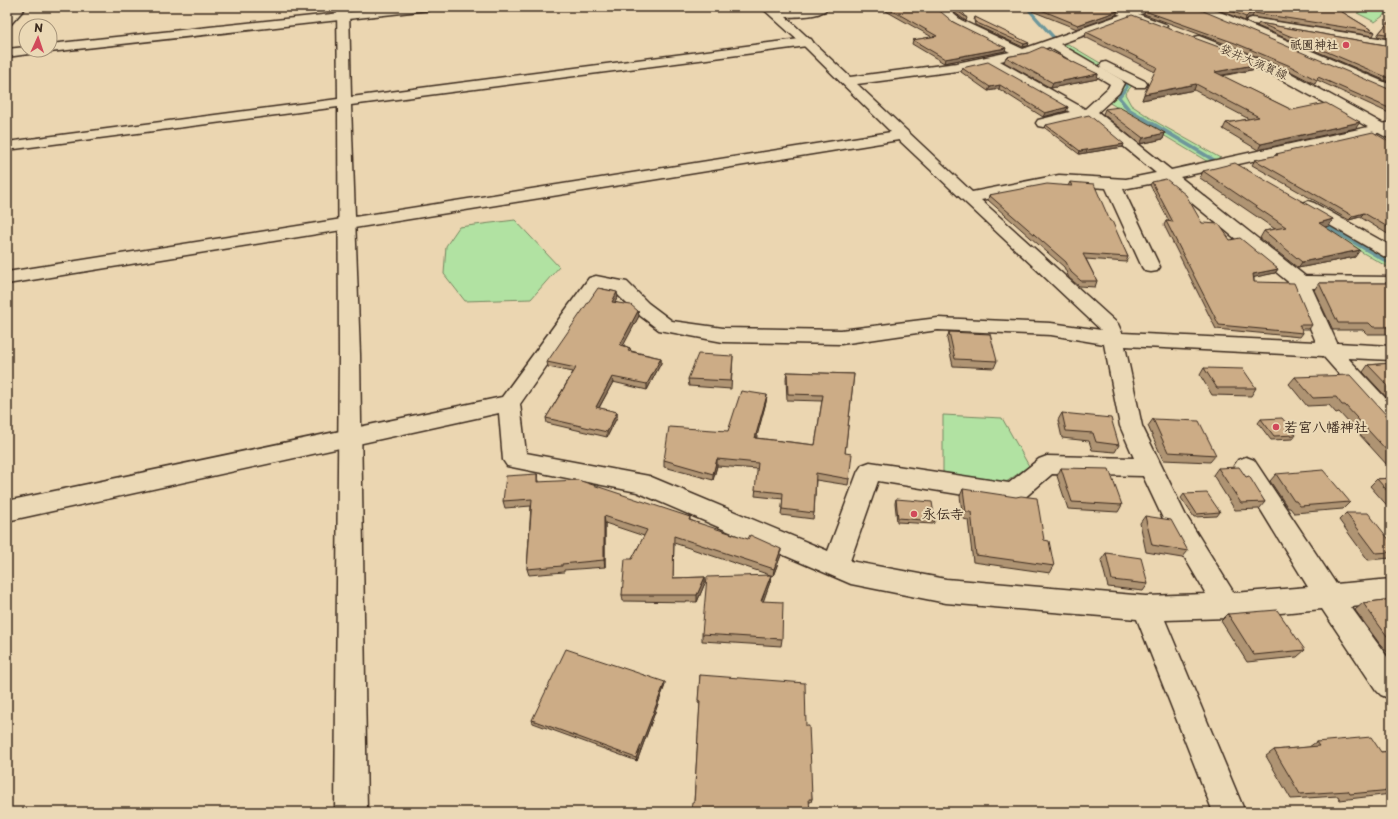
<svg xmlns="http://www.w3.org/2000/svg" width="1398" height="819" viewBox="0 0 1398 819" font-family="'Playpen Sans','Klee One',sans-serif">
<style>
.green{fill:#b1e2a2;stroke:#768660}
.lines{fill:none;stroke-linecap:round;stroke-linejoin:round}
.stream{fill:#6e979b;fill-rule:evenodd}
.street-casing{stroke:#3b2a1e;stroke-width:3}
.secondary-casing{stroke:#3b2a1e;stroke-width:3}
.primary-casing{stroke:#3b2a1e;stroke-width:3}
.street{fill:#ebd9b6;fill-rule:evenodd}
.secondary{fill:#ebd9b6;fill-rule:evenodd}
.primary{fill:#ebd9b6;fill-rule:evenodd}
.wall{fill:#af9473;stroke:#3b2a1e}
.shaded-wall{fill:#8f785e;stroke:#3b2a1e}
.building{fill:#ccac86;stroke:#3b2a1e}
.poi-dot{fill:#d1495b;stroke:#ebd9b6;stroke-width:1.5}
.labels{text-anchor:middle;stroke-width:4;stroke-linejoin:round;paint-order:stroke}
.far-poi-label{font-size:12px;font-weight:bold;fill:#3b2a1e;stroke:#ebd9b6;text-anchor:end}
.far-street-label{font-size:12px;fill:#3b2a1e;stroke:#ebd9b6}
.poi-label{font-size:14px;font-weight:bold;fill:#3b2a1e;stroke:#ebd9b6;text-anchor:start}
</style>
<rect width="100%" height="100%" fill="#ebd6b1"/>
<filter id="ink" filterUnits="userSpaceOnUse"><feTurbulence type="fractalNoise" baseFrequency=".025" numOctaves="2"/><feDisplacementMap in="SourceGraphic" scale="8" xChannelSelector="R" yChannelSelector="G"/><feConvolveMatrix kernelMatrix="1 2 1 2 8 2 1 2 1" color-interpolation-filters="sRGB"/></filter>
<g filter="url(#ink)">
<g class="green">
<polygon points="1371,7 1391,7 1391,10 1375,22 1357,13"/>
<polygon points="1053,44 1068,44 1134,83 1125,94 1131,105 1158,123 1391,254 1391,269 1280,205 1108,102 1119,84"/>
<polygon points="515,220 559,267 531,299 465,301 444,274 446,246 459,227"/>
<polygon points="943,415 1002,418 1029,466 1002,485 943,472"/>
</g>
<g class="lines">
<g class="stream">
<polygon points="24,7 28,7 7,30 7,27"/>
<path d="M1035 7H1040L1032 11 1062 44 1070 49V51C1060 50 1036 20 1028 11Z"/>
<path d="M1113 75C1120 75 1126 80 1129 87L1121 97 1130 108 1224 164V166H1220L1126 110 1117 97 1125 87 1123 83 1113 77Z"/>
<polygon points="1319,220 1391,262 1391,266 1317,223 1317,221"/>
</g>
<g class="street-casing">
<g id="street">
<polygon points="14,7 26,7 11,24 7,25 7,15"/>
<polygon points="398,7 435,7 429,10 50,52 45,50 50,50 50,44"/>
<path d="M761 7H774L779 11 814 7H829C820 18 798 16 786 17L850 77 957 63 1010 52 953 24 932 7H945L961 20 1023 49 1123 14 1124 12 1140 7H1158L1156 9 1137 15 1135 17 1060 44 1122 80 1124 83 1119 93 1098 112 1171 170 1391 122V130L1180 177 1305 276 1391 277V289L1312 288 1337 343 1391 346V360L1348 358 1391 404V426L1383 424 1323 356 1125 346 1142 426 1185 514 1234 593 1308 587 1234 466 1238 460 1246 457 1254 460 1336 584 1391 579V603L1351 607 1391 662V699L1381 695 1376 690 1322 609 1227 618 1165 620 1245 812H1213L1137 619 946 603 851 584 637 492 507 466 503 460 499 413 7 521V501L502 397 589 278 596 276 627 282 648 303 672 321 723 328 841 330 938 318 1051 323 1101 330 899 140 7 284V272L891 132 803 45ZM1049 47 1110 84 1108 88 1085 109 1000 61 1026 56ZM987 64 1070 112 1038 120 1036 123 1038 126 1043 127 1088 117 1156 173 1126 179 1059 175 972 192 857 84 957 71ZM1165 181 1292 285 1316 342 1122 333 1118 324 981 200 1059 185 1106 188 1142 267 1145 271 1151 272 1157 271 1160 267 1123 189ZM601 288 614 291 634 311 659 330 723 342 841 344 938 330 1051 335 1104 344 1120 426 1134 458 1047 456 1039 459 1009 483 870 462 862 465 858 471 828 551 649 476 526 453 520 404ZM1052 474 1143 476 1167 527 1206 594 1146 596 946 579 850 561 878 481 1013 503 1022 500Z"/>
<polygon points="1191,7 1207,7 1225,14 1391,85 1391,94 1193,9"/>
<polygon points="1252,18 1391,40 1391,48 1248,23 1246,21 1248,19"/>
<polygon points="26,47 26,50 38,50 36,53 7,57 7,49"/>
<polygon points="1106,62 1145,81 1147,84 1145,87 1135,87 1102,69 1100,66 1102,63"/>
<polygon points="1308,201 1314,203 1391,246 1391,258 1385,257 1302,209 1300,206 1302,203"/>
</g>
</g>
<g class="secondary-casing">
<polygon id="secondary" points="337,7 349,7 351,97 807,38 811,39 813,42 811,45 807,46 351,105 360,355 367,812 335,812 339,355 338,107 7,150 7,142 338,99"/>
</g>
<g class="primary-casing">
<g id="primary">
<polygon points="1103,7 1119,7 1165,24 1167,26 1165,28 1157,28 1105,9"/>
<polygon points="1199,36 1285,70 1391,128 1391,138 1386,137 1275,76 1195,43 1193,40 1195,37"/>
</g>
</g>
<use href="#street" class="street"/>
<use href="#secondary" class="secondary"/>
<use href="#primary" class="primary"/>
</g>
<g class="wall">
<polygon points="886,7 953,22 1005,51 944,63 912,44 913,40 932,37 886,11"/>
<polygon points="947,7 955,7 967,18 966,21"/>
<polygon points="1034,7 1116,15 1077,29 1032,11"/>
<polygon points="1123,7 1135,7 1129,9"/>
<polygon points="1211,7 1334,7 1375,32 1373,36 1252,17 1248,18 1245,21"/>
<polygon points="1145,11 1391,90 1391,114 1317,80 1315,84 1286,69 1234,47 1144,14"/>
<polygon points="975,17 1028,46 1023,47 975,25 974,20"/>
<polygon points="1391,19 1391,39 1377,36 1379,33"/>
<polygon points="1259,23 1391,46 1391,83 1257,26"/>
<polygon points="1086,32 1259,64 1256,69 1222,76 1292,110 1356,128 1258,150 1223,129 1226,123 1249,119 1194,90 1142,100 1155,72 1085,37"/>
<polygon points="1028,53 1098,74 1097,79 1051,88 1004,62 1006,57"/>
<polygon points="962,68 1068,107 1066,111 1043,117 999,89 988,91 961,72"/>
<polygon points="1105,109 1165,133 1163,139 1140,144 1103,114"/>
<polygon points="1046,125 1123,147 1079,154 1045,128"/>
<polygon points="1391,143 1391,236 1360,217 1349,220 1252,165 1255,160 1275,156 1276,154"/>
<polygon points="1203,171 1333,219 1329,226 1325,227 1355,257 1298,268 1260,238 1264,231 1275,229 1200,178"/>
<polygon points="1070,182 1110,221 1128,257 1126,262 1086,259 1097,281 1095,287 1079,286 1069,278 1064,267 988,200 989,195 1068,186"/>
<polygon points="1152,182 1202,223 1230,240 1278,269 1275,273 1254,277 1254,282 1312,325 1309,329 1301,329 1303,333 1300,337 1216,329 1164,225 1166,221 1169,221 1150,185"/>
<polygon points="1319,283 1391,283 1391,334 1367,334 1363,330 1333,330 1314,290"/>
<polygon points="618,297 615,302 638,311 639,316 623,345 630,348 631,351 661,358 661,363 647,390 613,382 599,408 617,412 617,417 607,437 547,423 546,418 573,372 548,367 547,362"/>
<polygon points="949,332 997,361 994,368 953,366 947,339"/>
<polygon points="733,356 731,389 689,386 688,379"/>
<polygon points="1391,363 1391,402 1363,372 1368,365"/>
<polygon points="1204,368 1256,388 1251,396 1212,395 1200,375"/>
<polygon points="787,372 854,374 845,453 849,479 848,485 816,480 814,513 813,519 781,515 783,499 755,496 758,469 717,466 713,480 664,467 664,460 728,431 767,395 766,402 756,438 815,445 822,401 787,400 786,379"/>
<polygon points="1295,377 1391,418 1391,466 1388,466 1339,412 1336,413 1329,405 1307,406 1289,384"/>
<polygon points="1062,413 1119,445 1115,452 1092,450 1089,441 1062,438 1058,420"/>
<polygon points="1153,419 1216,455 1210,462 1163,460 1148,426"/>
<polygon points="1261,419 1296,435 1293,439 1271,440 1258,423"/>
<polygon points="1061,468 1122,505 1118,512 1068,509 1057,476"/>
<polygon points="1218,468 1246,477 1265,502 1259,509 1235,510 1213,475"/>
<polygon points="537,474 539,482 690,517 690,520 781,555 773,576 771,575 770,582 763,601 782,639 781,646 702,641 702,634 770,575 674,543 673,578 705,577 705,583 697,602 623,601 622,595 632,559 644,536 605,523 605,567 564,570 564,572 529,575 527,569 531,506 505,508 503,501"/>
<polygon points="1276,474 1350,502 1343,509 1294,513 1290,508 1288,508 1270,481"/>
<polygon points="1391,478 1391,510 1370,486 1377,479"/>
<polygon points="963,489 1044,540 1054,566 1050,573 973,562 968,520 963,519 960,496"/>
<polygon points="1184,494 1220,512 1217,516 1194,517 1181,498"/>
<polygon points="896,499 935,521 933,524 897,522 895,503"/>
<polygon points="1346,513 1391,542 1391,558 1368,560 1339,520"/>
<polygon points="1145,516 1188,551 1182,558 1146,552 1140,523"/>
<polygon points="1106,553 1148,584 1143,591 1108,587 1101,560"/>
<polygon points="1391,599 1391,656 1379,643 1355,610 1363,603"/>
<polygon points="1228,614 1305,650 1297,657 1247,662 1221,621"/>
<polygon points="700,675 806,726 812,799 811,802 694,803 700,704 698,703"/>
<polygon points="665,685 637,761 533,723 532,720"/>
<polygon points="1316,742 1381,752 1391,751 1391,794 1340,800 1338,796 1291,799 1266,756 1274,750 1309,747"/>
</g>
<g class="shaded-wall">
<polygon points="1130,7 1135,7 1129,9"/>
<polygon points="1118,11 1116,15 1077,29 1078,25"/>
<polygon points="1254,13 1252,17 1248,18 1245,21 1246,17 1249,14"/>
<polygon points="1029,43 1028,46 1023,47 1024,44"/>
<polygon points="1006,48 1005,51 944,63 945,59"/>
<polygon points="1259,64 1256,69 1212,77 1215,72"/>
<polygon points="1098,74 1097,79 1051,88 1053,83"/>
<polygon points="1196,84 1194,90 1142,100 1144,94"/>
<polygon points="1000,85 999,89 988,91 990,87"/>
<polygon points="1068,107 1066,111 1043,117 1045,113"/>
<polygon points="1360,122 1356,128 1258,150 1261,144"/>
<polygon points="1165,133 1163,139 1140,144 1143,138"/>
<polygon points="1124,144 1123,147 1079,154 1080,151"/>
<polygon points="1364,213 1360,217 1349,220 1353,216"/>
<polygon points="1333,219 1329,226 1315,230 1319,223"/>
<polygon points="1360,250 1355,257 1298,268 1302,262"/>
<polygon points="1278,269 1275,273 1251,278 1253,274"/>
<polygon points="617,292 618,297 612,307 612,302"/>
<polygon points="638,311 639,316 621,350 620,345"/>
<polygon points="661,358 661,363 647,390 647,384"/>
<polygon points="612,377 613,382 596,413 596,407"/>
<polygon points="767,395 766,402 755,444 755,438"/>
<polygon points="617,412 617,417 607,437 607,432"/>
<polygon points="717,459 717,466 713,480 713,474"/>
<polygon points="537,474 539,481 538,490 537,482"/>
<polygon points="604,516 605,523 605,567 604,560"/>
<polygon points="781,549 781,555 773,576 774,569"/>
<polygon points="771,575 770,582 761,608 761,601"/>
<polygon points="705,577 705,583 697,602 697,595"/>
<polygon points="665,682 665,685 637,761 636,758"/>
</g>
<g class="building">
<polygon points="886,7 935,7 953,22 1006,48 945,59 913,40 937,36"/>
<polygon points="952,7 955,7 961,10 967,18"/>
<polygon points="1034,7 1107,7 1118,11 1078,25"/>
<polygon points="1158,7 1194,7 1391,90 1391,109 1318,77 1317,80 1288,65 1235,43 1145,11"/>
<polygon points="1221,7 1334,7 1375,32 1254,13 1249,14 1246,17"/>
<polygon points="1132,15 1227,50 1259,64 1215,72 1292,110 1326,103 1360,122 1261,144 1226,123 1259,117 1196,84 1144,94 1157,67 1086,32"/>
<polygon points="975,17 1029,43 1024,44 975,22"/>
<polygon points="1391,19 1391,35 1379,33"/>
<polygon points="1259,23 1391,46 1391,79"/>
<polygon points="1042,47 1098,74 1053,83 1006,57 1028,53"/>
<polygon points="988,62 1068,107 1045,113 1000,85 990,87 962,68"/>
<polygon points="1119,107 1165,133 1143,138 1105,109"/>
<polygon points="1089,115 1124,144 1080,151 1046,125"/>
<polygon points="1373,132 1391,143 1391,229 1364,213 1353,216 1255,160 1278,155 1276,154"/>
<polygon points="1235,163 1333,219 1319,223 1360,250 1302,262 1264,231 1286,227 1203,171"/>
<polygon points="1166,179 1186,195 1202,223 1219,224 1230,240 1240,238 1278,269 1253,274 1254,282 1294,283 1312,325 1299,325 1303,333 1219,325 1166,221 1173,222 1152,182"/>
<polygon points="1070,182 1094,184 1110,221 1112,221 1128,257 1083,254 1097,281 1081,281 1071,272 1066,262 989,195 1047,184 1072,186"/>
<polygon points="1319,283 1391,283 1391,327 1373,327 1369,323 1338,323"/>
<polygon points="598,288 617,292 612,302 631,305 638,311 620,345 630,348 628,351 661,358 647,384 612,377 596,407 617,412 607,432 546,418 576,368 547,362"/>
<polygon points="949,332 990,334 997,361 955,359"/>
<polygon points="698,354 733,356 731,381 688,379"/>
<polygon points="1391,363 1391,389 1368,365"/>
<polygon points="1204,368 1243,369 1256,388 1217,388"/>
<polygon points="787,372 854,374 845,453 852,454 849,479 816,473 814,513 782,509 783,493 755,490 758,463 717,459 713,474 664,460 669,427 728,431 741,391 767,395 755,438 815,445 823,395 788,394"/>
<polygon points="1350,375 1389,418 1391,418 1391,455 1345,405 1342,405 1336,397 1313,398 1295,377"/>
<polygon points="1062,413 1111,418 1119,445 1096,442 1093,433 1066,431"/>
<polygon points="1282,418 1296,435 1274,436 1261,419"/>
<polygon points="1153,419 1199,421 1216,455 1168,452"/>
<polygon points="1239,467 1246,477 1249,476 1265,502 1241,503 1218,468"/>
<polygon points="1061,468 1109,469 1122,505 1072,502"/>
<polygon points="1323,470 1350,502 1300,506 1296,501 1294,501 1276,474"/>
<polygon points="537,474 537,482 578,480 690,517 689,520 748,539 750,535 781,549 774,569 674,536 673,578 705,577 697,595 622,595 625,559 632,559 647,530 604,516 604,560 562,564 562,566 527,569 532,499 503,501 506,476"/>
<polygon points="1391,478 1391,495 1377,479"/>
<polygon points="963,489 1016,497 1021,496 1037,498 1044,540 1049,541 1054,566 976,555 971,512 966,512"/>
<polygon points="1207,493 1220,512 1197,514 1184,494"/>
<polygon points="896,499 932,502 935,521 898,518"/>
<polygon points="1346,513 1368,513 1391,542 1391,552 1376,553"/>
<polygon points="1145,516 1171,520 1188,551 1152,545"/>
<polygon points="1106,553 1141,558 1148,584 1112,580"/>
<polygon points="771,575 761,601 783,602 782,639 702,634 707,577"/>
<polygon points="1391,599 1391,640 1387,636 1363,603"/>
<polygon points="1277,610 1305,650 1254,655 1228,614"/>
<polygon points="566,649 665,682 636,758 532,720"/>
<polygon points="700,675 805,683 806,726 809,726 811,769 812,799 809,799 810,812 691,812 692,803 694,803 700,701 698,700"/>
<polygon points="1371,737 1381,752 1391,751 1391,790 1350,794 1348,791 1300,794 1274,750 1319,746 1316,742"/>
</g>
</g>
<g class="poi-dot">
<circle cx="1346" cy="45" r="4"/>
<circle cx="1276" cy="427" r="4"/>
<circle cx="914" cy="514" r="4"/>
</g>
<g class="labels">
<g class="far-poi-label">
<text x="1338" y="49">祇園神社</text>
</g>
<g class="far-street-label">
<text transform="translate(1254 62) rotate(23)" y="4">袋井大須賀線</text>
</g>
<g class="poi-label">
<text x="1284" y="432">若宮八幡神社</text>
<text x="922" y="519">永伝寺</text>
</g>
</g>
<rect width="1398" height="819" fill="none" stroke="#ebd9b6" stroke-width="24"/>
<rect x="12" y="12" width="1374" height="795" fill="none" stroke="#3b2a1e" stroke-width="1.5" filter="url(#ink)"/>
<g transform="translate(38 38) rotate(3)"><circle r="19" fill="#ebd9b6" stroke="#a59379"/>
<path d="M0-3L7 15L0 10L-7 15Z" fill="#d1495b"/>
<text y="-6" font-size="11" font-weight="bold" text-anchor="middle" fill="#3b2a1e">N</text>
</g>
</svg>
